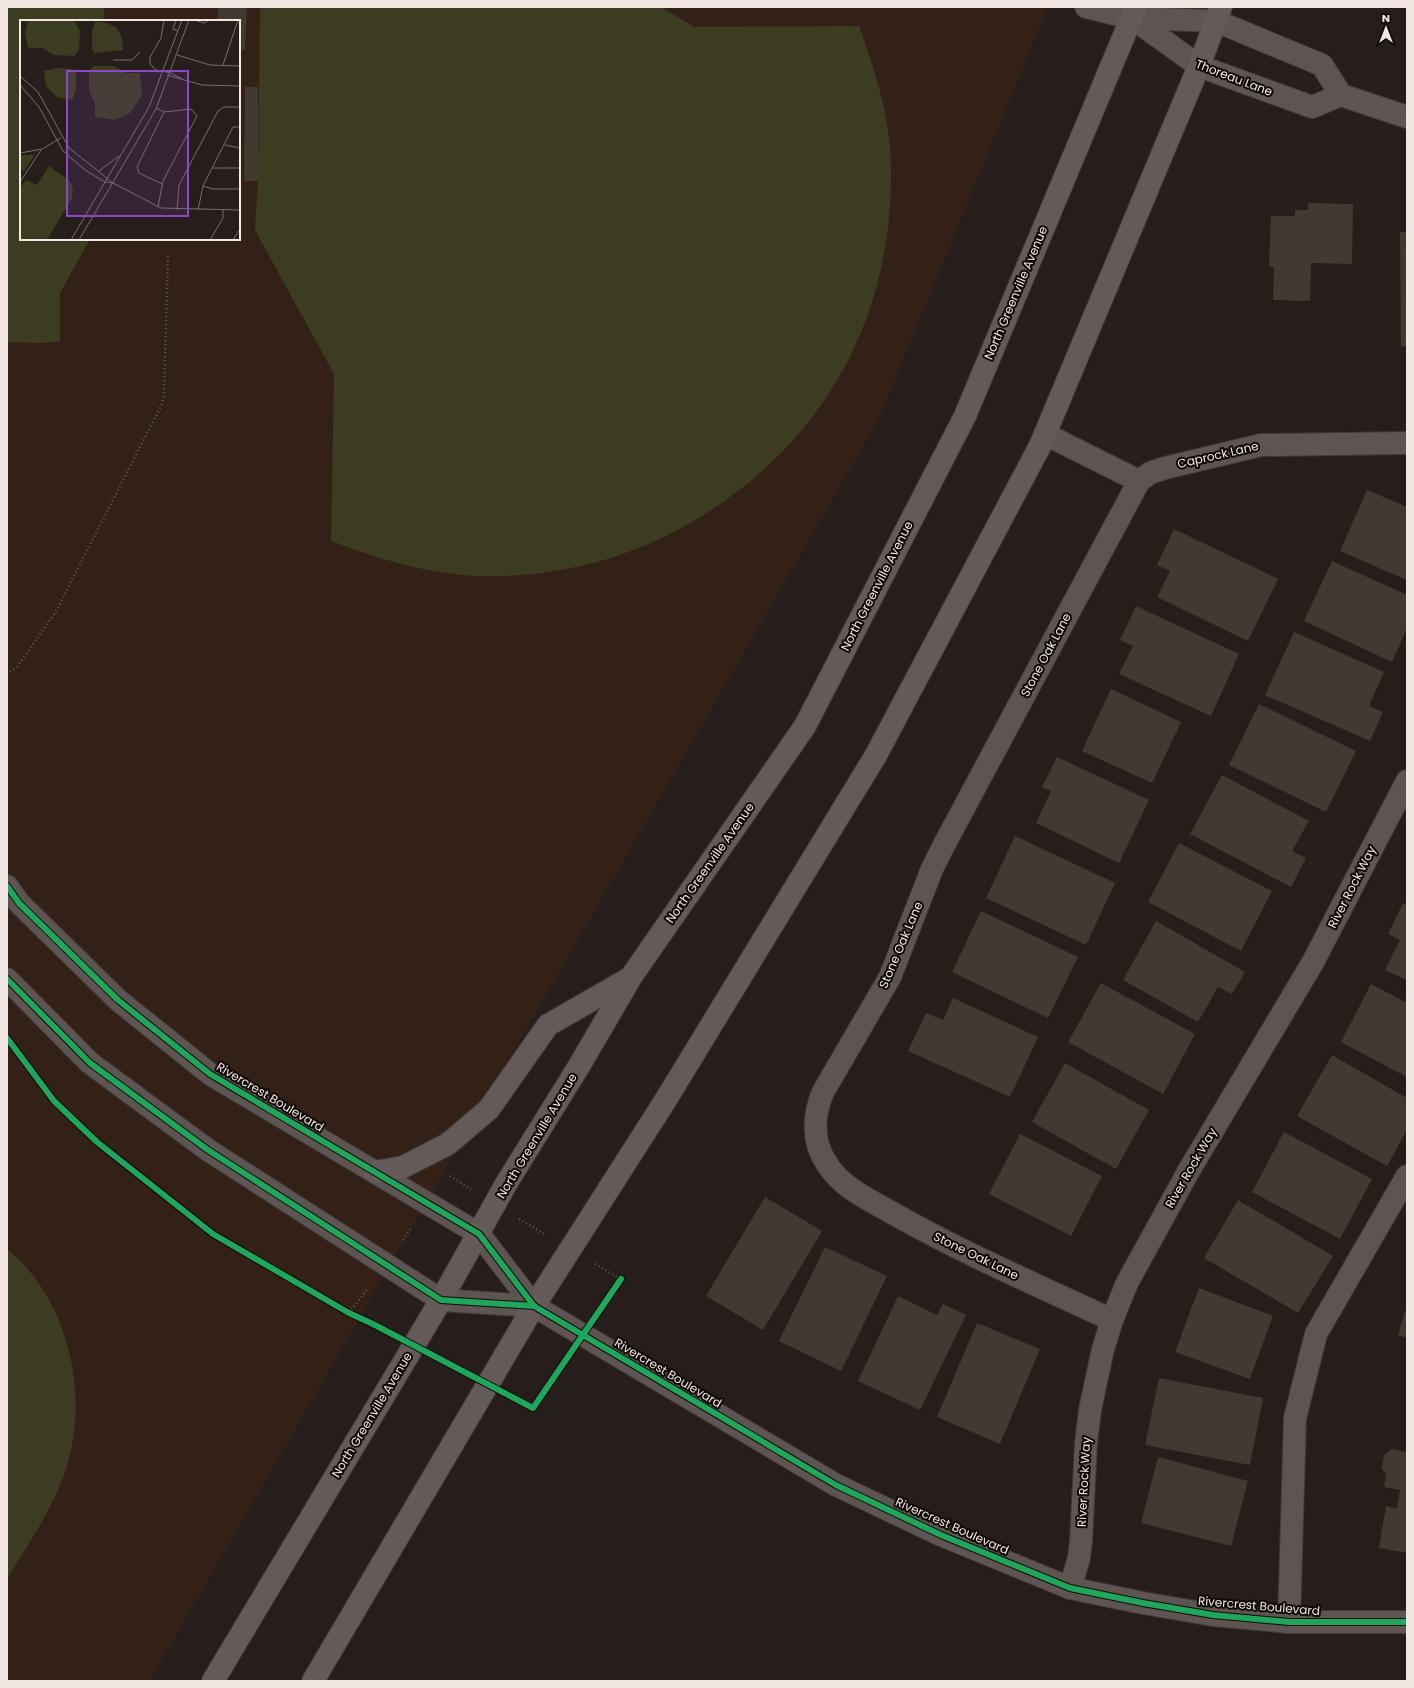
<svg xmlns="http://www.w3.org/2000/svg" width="1414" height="1688" viewBox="0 0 1414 1688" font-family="Poppins,sans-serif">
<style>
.built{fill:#332118;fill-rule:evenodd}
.green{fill:#3c3c20}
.building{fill:#423a30}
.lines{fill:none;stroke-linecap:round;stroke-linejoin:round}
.minor-casing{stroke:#403937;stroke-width:24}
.major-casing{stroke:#403937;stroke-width:24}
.path{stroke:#615a57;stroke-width:2.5;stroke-dasharray:1 3;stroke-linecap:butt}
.minor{stroke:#5c5552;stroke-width:22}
.major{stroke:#645a57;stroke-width:22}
.cycleway-casing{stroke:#0f0906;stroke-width:8}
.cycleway{stroke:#20a55d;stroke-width:6}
.labels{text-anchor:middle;stroke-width:4;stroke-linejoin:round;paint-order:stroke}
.street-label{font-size:12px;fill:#f2e7e3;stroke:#0f0906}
.inset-road{fill:none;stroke:#786e6b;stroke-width:1}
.view{fill:#8d48c4;fill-opacity:0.15;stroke:#8d48c4;stroke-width:2}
.inset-edge{fill:none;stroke:#f2e7e3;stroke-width:2}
</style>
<rect width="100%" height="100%" fill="#261e1b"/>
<path class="built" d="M7 7H1048L879 419 150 1681H7ZM21 21H239V239H21Z"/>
<g class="green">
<polygon points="7,7 103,7 104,9 104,21 21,21 21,239 90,239 60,293 60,341 42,343 7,342"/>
<path d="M260 7H661L694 27 859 26C875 70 890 117 891 165 894 315 826 441 697 519 631 559 556 578 479 576 427 574 379 559 331 541L334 374 255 230 258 181Z"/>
<path d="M7 1249C66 1297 88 1386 69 1458 58 1502 30 1541 7 1579Z"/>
</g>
<g class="building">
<polygon points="218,7 247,8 245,50 239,50 239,21 217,21"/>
<polygon points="245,87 258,87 258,181 244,181"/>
<polygon points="1308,203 1353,204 1352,264 1311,263 1310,301 1273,300 1274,267 1269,267 1271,216 1295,216 1295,210 1308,210"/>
<polygon points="1400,232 1407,232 1407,346 1401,347"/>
<polygon points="1367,490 1407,507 1407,580 1340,551"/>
<polygon points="1174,529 1278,579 1248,641 1157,597 1170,571 1157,565"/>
<polygon points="1332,561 1407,595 1407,628 1392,662 1304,621"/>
<polygon points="1136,606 1239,654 1211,716 1119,674 1133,646 1120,640"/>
<polygon points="1294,632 1384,672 1369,706 1383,712 1370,741 1265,695"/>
<polygon points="1111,689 1181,722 1152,783 1082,751"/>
<polygon points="1259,704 1356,751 1326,812 1229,765"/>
<polygon points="1057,757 1149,800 1119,863 1036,823 1051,791 1042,787"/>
<polygon points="1222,775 1309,821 1292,851 1306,858 1291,887 1190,834"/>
<polygon points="1015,836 1115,883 1086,945 986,898"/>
<polygon points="1179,843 1272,891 1241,951 1148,902"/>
<polygon points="1403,903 1407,905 1407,980 1385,970 1400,940 1388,934"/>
<polygon points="981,911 1078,957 1048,1018 952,972"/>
<polygon points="1156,921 1245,972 1232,994 1218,987 1198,1022 1123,980"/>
<polygon points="1101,983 1195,1034 1163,1094 1068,1042"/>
<polygon points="1371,984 1407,1003 1407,1077 1341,1042"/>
<polygon points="953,998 1038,1037 1010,1097 908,1051 926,1013 943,1020"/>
<polygon points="1332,1055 1407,1098 1407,1130 1387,1166 1297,1116"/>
<polygon points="1065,1063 1149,1110 1116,1169 1032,1122"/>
<polygon points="1284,1132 1372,1179 1340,1239 1252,1192"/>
<polygon points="1020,1134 1102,1176 1071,1236 989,1194"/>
<polygon points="765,1197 822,1231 763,1330 706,1296"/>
<polygon points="1238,1200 1333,1256 1298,1313 1204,1258"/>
<polygon points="825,1247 887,1276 841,1371 779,1341"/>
<polygon points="1199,1288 1273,1316 1250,1379 1175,1352"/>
<polygon points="898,1296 937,1315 943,1304 966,1315 920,1410 858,1381"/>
<polygon points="1407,1305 1407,1338 1398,1335"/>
<polygon points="977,1323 1040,1349 1000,1444 937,1417"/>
<polygon points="1159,1378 1263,1398 1250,1465 1145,1445"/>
<polygon points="1391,1449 1407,1452 1407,1553 1379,1548 1386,1506 1397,1509 1400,1490 1384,1487 1386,1474 1382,1469 1384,1455"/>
<polygon points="1158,1457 1248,1481 1231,1546 1141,1523"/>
</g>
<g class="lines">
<g class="minor-casing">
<g id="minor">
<polyline points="1086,7 1132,18 1216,21 1322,65 1341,95 1407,117"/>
<polyline points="1132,18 1199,66 1312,107 1341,95"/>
<polyline points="1045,434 1139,481 1150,473 1165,468 1261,445 1407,443"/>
<polyline points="7,886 19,903 118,1000 210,1074 479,1234 534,1306 836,1485 941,1535 1070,1588 1143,1603 1213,1615 1289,1622 1407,1622"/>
<polyline points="7,979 90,1063 208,1150 441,1300 534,1306"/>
<path d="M1112 1320C1039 1286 965 1254 894 1214 870 1200 842 1188 827 1164 812 1142 813 1116 823 1092L890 977 932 869 944 845 1139 481"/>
<polyline points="1070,1588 1079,1558 1081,1541 1086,1443 1090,1410 1103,1349 1112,1320 1127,1283 1188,1172 1313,962 1407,781"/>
<polyline points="1289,1622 1295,1418 1316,1334 1407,1176"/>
</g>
</g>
<g class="major-casing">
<g id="major">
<polyline points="375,1172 403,1167 448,1144 489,1109 548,1025 630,978"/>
<polyline points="213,1681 441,1300 506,1184 579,1066 631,977 805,726 965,416 1136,7"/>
<polyline points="313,1681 534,1306 665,1101 876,755 1040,446 1199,66 1221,7"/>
</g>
</g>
<g class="path">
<polyline points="7,674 17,667 55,613 161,406 164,395 168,255"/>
<polyline points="450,1176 471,1189"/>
<polyline points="519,1219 546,1235"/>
<polyline points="403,1240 411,1228"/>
<polyline points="595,1264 621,1279"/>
<polyline points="349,1313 368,1288"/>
</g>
<use href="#minor" class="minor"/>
<use href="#major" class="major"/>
<g class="cycleway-casing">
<g id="cycleway">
<polyline points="7,886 19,903 118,1000 210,1074 479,1234 534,1306 836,1485 941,1535 1070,1588 1143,1603 1213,1615 1289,1622 1407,1622"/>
<polyline points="7,979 90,1063 208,1150 441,1300 534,1306"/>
<polyline points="7,1038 54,1101 97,1142 213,1234 349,1313 373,1324 533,1408 621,1279"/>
</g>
</g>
<use href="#cycleway" class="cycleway"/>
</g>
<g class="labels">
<g class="street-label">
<text transform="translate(1234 78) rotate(21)" y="4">Thoreau Lane</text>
<text transform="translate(1016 293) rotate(-67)" y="4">North Greenville Avenue</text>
<text transform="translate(1218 455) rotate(-13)" y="4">Caprock Lane</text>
<text transform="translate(877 586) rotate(-63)" y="4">North Greenville Avenue</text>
<text transform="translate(1046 655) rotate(-62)" y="4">Stone Oak Lane</text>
<text transform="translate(710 863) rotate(-55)" y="4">North Greenville Avenue</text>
<text transform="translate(1352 887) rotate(-63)" y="4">River Rock Way</text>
<text transform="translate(901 945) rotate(-67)" y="4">Stone Oak Lane</text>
<text transform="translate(270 1097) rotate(31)" y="4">Rivercrest Boulevard</text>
<text transform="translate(537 1136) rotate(-59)" y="4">North Greenville Avenue</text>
<text transform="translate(1191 1168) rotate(-60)" y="4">River Rock Way</text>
<text transform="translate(976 1256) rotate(26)" y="4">Stone Oak Lane</text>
<text transform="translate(668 1373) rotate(31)" y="4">Rivercrest Boulevard</text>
<text transform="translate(372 1415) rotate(-59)" y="4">North Greenville Avenue</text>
<text transform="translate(1084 1482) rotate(-87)" y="4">River Rock Way</text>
<text transform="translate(952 1526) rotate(24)" y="4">Rivercrest Boulevard</text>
<text transform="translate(1259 1606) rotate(5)" y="4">Rivercrest Boulevard</text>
</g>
</g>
<g transform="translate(20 20)">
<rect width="220" height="220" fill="#261e1b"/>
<path d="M8 0H54L60 11 59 30 54 36 34 35 22 28H8L5 14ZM75 1 87 3 97 8 102 18 103 30 75 33 72 29V12ZM74 46H94L106 53H120L122 75 110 93 94 100 75 97V83L69 71V51ZM36 48 53 49 56 52V70L52 80 37 77 26 66 24 51ZM0 135H15L3 152 0 144ZM29 146 50 161 53 169 52 178 27 220H0V168L6 160 17 165Z" fill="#3c3c20"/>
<path class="inset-road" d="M144 0 141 18 130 37V44L136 50 151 53 162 59M156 0 153 9 158 11M175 0 184 3 189 0M157 35 190 45 220 46M93 40H112L120 32M203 45 218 0M147 55 182 65 220 66M0 56 18 72 49 128 93 163 141 188 220 190M0 65 19 87 43 131 65 150 85 162 93 163M136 88 144 92 171 89 177 96 143 161 138 187M205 125 220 128M0 133 22 129 41 118M193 148H220M79 151 99 136M0 162 21 130M142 164 119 153 117 147 144 92M183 166 193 169H220M157 190 159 165 198 91 204 87H220M178 190 183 166 213 107H220M51 220 129 87 162 0M59 220 136 89 169 0M190 220 203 198V190M213 220 220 209"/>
<path class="view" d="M47 51H168V196H47Z"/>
<rect width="220" height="220" class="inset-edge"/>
</g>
<rect width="1414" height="1688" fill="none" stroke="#f2e7e3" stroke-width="16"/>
<g transform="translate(1386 28)" stroke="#0f0906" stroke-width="3" paint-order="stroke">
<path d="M0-3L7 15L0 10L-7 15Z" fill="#f2e7e3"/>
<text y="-6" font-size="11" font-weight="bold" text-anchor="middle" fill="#f2e7e3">N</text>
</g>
</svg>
